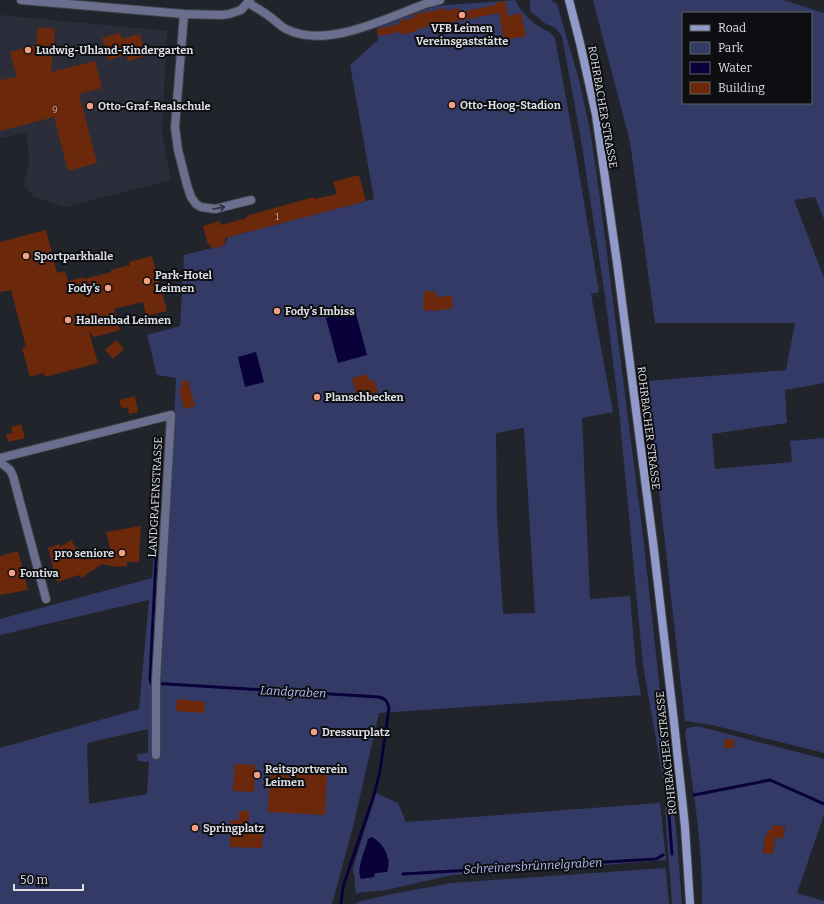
<svg xmlns="http://www.w3.org/2000/svg" width="824" height="904" viewBox="0 0 824 904" font-family="Bitter,serif">
<style>
.built{fill:#2b2d3b}
.green{fill:#333a66;fill-rule:evenodd}
.water{fill:#09013a}
.lines{fill:none;stroke-linecap:round;stroke-linejoin:round}
.stream{stroke:#09013a;stroke-width:3}
.building{fill:#6b280b}
.minor-casing{stroke:#404249;stroke-width:10}
.secondary-casing{stroke:#404249;stroke-width:10}
.minor{stroke:#696f8d;stroke-width:8}
.secondary{stroke:#919ac9;stroke-width:8}
.oneway{stroke:#2d303c}
.poi-dot{fill:#f2a081;stroke:#0d0e11;stroke-width:1.5}
.labels{text-anchor:middle;stroke-width:4;stroke-linejoin:round;paint-order:stroke}
.number-label{font-size:9px;fill:#c1b1ae}
.poi-label{font-size:11px;font-weight:bold;fill:#dedfe4;stroke:#0d0e11;text-anchor:start}
.street-label{font-size:11px;fill:#dedfe4;stroke:#0d0e11}
.water-label{font-size:12px;font-style:italic;fill:#b3bef6;stroke:#0d0e11}
</style>
<rect width="100%" height="100%" fill="#22242c"/>
<polygon class="built" points="0,15 167,31 162,134 171,180 66,207 34,197 24,185 29,164 28,148 26,133 0,138"/>
<g class="green">
<path d="M515 0C521 11 528 19 538 26 547 32 548 29 555 38L574 142 599 292 591 294 613 412 582 418 590 599 630 596 636 667 641 695 379 713 353 827 332 904H0V748L139 709 149 600 0 635V619L152 578 156 524 169 526 176 378 157 375 147 335 180 326 184 255 225 245 228 237 374 199 350 65 378 40 377 28 435 6ZM524 428 535 613 503 614 497 517 496 433ZM148 729V753L137 754 138 761 149 762 147 794 89 804 87 743Z"/>
<polygon points="530,0 550,0 557,4 579,80 590,130 598,184 643,535 671,792 665,791 643,665 619,410 605,296 581,140 562,36 556,28 546,24 530,11"/>
<path d="M593 0H783L824 13V219L815 197 794 200 824 278V383L785 390 787 423 712 434 715 469 792 462 790 441 824 438V753L712 725 685 721 657 473 648 381 786 370 795 323H655L630 142ZM683 13H811V103H683Z"/>
<path d="M697 726 824 759V815L797 893 824 901V904H702C703 847 693 789 685 733L687 728ZM772 825 785 827 783 838 775 837 773 854 763 853 765 836H767L768 830H772Z"/>
<path d="M376 793 398 803 406 822 660 803 666 860 518 872 452 875 386 890 356 893 353 868ZM368 839 389 860 387 872 359 874Z"/>
<polygon points="672,798 676,828 682,904 672,904 665,809 667,802"/>
<polygon points="665,868 666,872 669,904 355,904 361,901 392,894 451,883"/>
</g>
<g class="water">
<polygon points="355,310 367,355 338,363 326,318"/>
<polygon points="256,352 264,382 245,387 238,357"/>
<path d="M372 837C384 843 392 860 387 872L375 873 374 877 361 879C356 868 365 851 368 839Z"/>
</g>
<g class="lines">
<g class="stream">
<path d="M158 520 150 679 151 683 379 697C386 699 387 701 389 708L380 771 374 795 343 887 341 904"/>
<polyline points="694,795 770,780 824,804"/>
<polyline points="669,816 672,854"/>
<polyline points="403,874 656,859 663,855"/>
</g>
</g>
<g class="building">
<polygon points="505,1 508,16 521,13 526,36 504,40 499,13 417,29 417,31 402,35 401,32 378,36 377,29 400,24 399,21 414,18 413,15 445,8 445,11 459,8 460,12 496,5 495,3"/>
<polygon points="38,27 55,29 51,72 95,61 102,88 79,94 97,163 68,171 54,117 0,131 0,80 17,77 10,52 36,45"/>
<polygon points="120,33 122,39 140,34 146,56 128,61 126,55 108,60 102,38"/>
<polygon points="359,175 366,201 225,238 225,245 211,249 211,244 208,245 203,226 220,221 221,225 247,218 247,216 274,208 314,197 315,199 337,194 333,182"/>
<polygon points="46,230 57,273 65,271 68,281 84,277 84,279 111,272 111,270 130,265 129,262 152,256 167,311 146,316 143,302 114,309 120,330 94,337 89,332 98,363 45,377 44,373 30,377 22,348 26,347 11,290 0,292 0,242"/>
<polygon points="424,291 436,292 436,297 452,296 453,308 435,311 423,310"/>
<polygon points="116,340 124,349 113,359 105,350"/>
<polygon points="367,374 369,381 374,380 378,392 357,397 352,378"/>
<polygon points="188,380 195,406 184,409 179,389 182,388 181,382"/>
<polygon points="135,396 138,412 129,414 128,407 122,409 119,400"/>
<polygon points="21,424 25,438 8,442 6,434 13,433 11,427"/>
<polygon points="141,526 139,562 127,562 127,566 117,567 102,564 81,578 79,575 57,582 48,548 59,544 60,547 71,540 84,560 111,551 106,532"/>
<polygon points="18,551 28,590 0,595 0,556"/>
<polygon points="177,699 205,702 204,713 176,711"/>
<polygon points="734,739 734,748 724,748 724,740"/>
<polygon points="235,764 255,765 254,792 233,791"/>
<polygon points="270,766 327,768 325,815 268,812"/>
<polygon points="239,811 249,811 248,830 263,830 262,848 230,847 231,820 239,820"/>
<polygon points="772,825 785,827 783,839 775,837 773,854 763,853 765,836 767,836 768,830 772,830"/>
</g>
<g class="lines">
<g class="minor-casing">
<g id="minor">
<polyline points="21,0 184,14 222,15 229,14 241,10 250,0"/>
<path d="M248 3C257 8 266 13 274 20 278 23 282 27 286 29 327 50 388 17 428 3L440 0"/>
<polyline points="184,14 175,127 178,150 187,185 191,197 196,204 201,207 215,209 251,200"/>
<polyline points="0,458 171,415 156,680 156,755"/>
<polyline points="0,462 10,470 13,476 46,599"/>
</g>
</g>
<g class="secondary-casing">
<polyline id="secondary" points="569,0 580,43 596,115 617,263 653,542 674,722 685,827 690,904"/>
</g>
<use href="#minor" class="minor"/>
<use href="#secondary" class="secondary"/>
</g>
<defs><path id="oneway-shaft" d="M-6 0H5M1.5-3L5.5 0L1.5 3" fill="none" stroke-width="1.6" stroke-linecap="round" stroke-linejoin="round"/></defs>
<use class="oneway" href="#oneway-shaft" transform="translate(219 208) rotate(-10)"/>
<g class="poi-dot">
<circle cx="462" cy="15" r="4"/>
<circle cx="28" cy="50" r="4"/>
<circle cx="452" cy="105" r="4"/>
<circle cx="90" cy="106" r="4"/>
<circle cx="26" cy="256" r="4"/>
<circle cx="147" cy="281" r="4"/>
<circle cx="108" cy="288" r="4"/>
<circle cx="277" cy="311" r="4"/>
<circle cx="68" cy="320" r="4"/>
<circle cx="317" cy="397" r="4"/>
<circle cx="122" cy="553" r="4"/>
<circle cx="12" cy="573" r="4"/>
<circle cx="314" cy="732" r="4"/>
<circle cx="257" cy="775" r="4"/>
<circle cx="195" cy="828" r="4"/>
</g>
<g class="labels">
<g class="number-label">
<text x="55" y="113">9</text>
<text x="277" y="220">1</text>
</g>
<g class="poi-label">
<text x="462" y="32" text-anchor="middle">VFB Leimen<tspan x="462" dy="13">Vereinsgaststätte</tspan></text>
<text x="36" y="54">Ludwig-Uhland-Kindergarten</text>
<text x="460" y="109">Otto-Hoog-Stadion</text>
<text x="98" y="110">Otto-Graf-Realschule</text>
<text x="34" y="260">Sportparkhalle</text>
<text x="155" y="279">Park-Hotel<tspan x="155" dy="13">Leimen</tspan></text>
<text x="100" y="292" text-anchor="end">Fody's</text>
<text x="285" y="315">Fody's Imbiss</text>
<text x="76" y="324">Hallenbad Leimen</text>
<text x="325" y="401">Planschbecken</text>
<text x="114" y="557" text-anchor="end">pro seniore</text>
<text x="20" y="577">Fontiva</text>
<text x="322" y="736">Dressurplatz</text>
<text x="265" y="773">Reitsportverein<tspan x="265" dy="13">Leimen</tspan></text>
<text x="203" y="832">Springplatz</text>
</g>
<g class="street-label">
<text transform="translate(603 107) rotate(80)" y="4">ROHRBACHER STRASSE</text>
<text transform="translate(649 428) rotate(83)" y="4">ROHRBACHER STRASSE</text>
<text transform="translate(155 497) rotate(-87)" y="4">LANDGRAFENSTRASSE</text>
<text transform="translate(666 753) rotate(-96)" y="4">ROHRBACHER STRASSE</text>
</g>
<g class="water-label">
<text transform="translate(293 692) rotate(3)" y="4">Landgraben</text>
<text transform="translate(533 866) rotate(-3)" y="4">Schreinersbrünnelgraben</text>
</g>
</g>
<rect x="682" y="12" width="130" height="92" fill="#0d0e11" stroke="#616265"/>
<rect x="690" y="25" width="20" height="6" fill="#919ac9" stroke="#616265"/>
<text x="718" y="32" font-size="12" fill="#dedfe4">Road</text>
<rect x="690" y="42" width="20" height="12" fill="#333a66" stroke="#616265"/>
<text x="718" y="52" font-size="12" fill="#dedfe4">Park</text>
<rect x="690" y="62" width="20" height="12" fill="#09013a" stroke="#616265"/>
<text x="718" y="72" font-size="12" fill="#dedfe4">Water</text>
<rect x="690" y="82" width="20" height="12" fill="#6b280b" stroke="#616265"/>
<text x="718" y="92" font-size="12" fill="#dedfe4">Building</text>
<path d="M14 884v6h69v-6" fill="none" stroke="#dedfe4" stroke-width="2"/>
<text x="20" y="884" font-size="12" fill="#dedfe4" stroke="#0d0e11" stroke-width="3" paint-order="stroke">50 m</text>
</svg>
